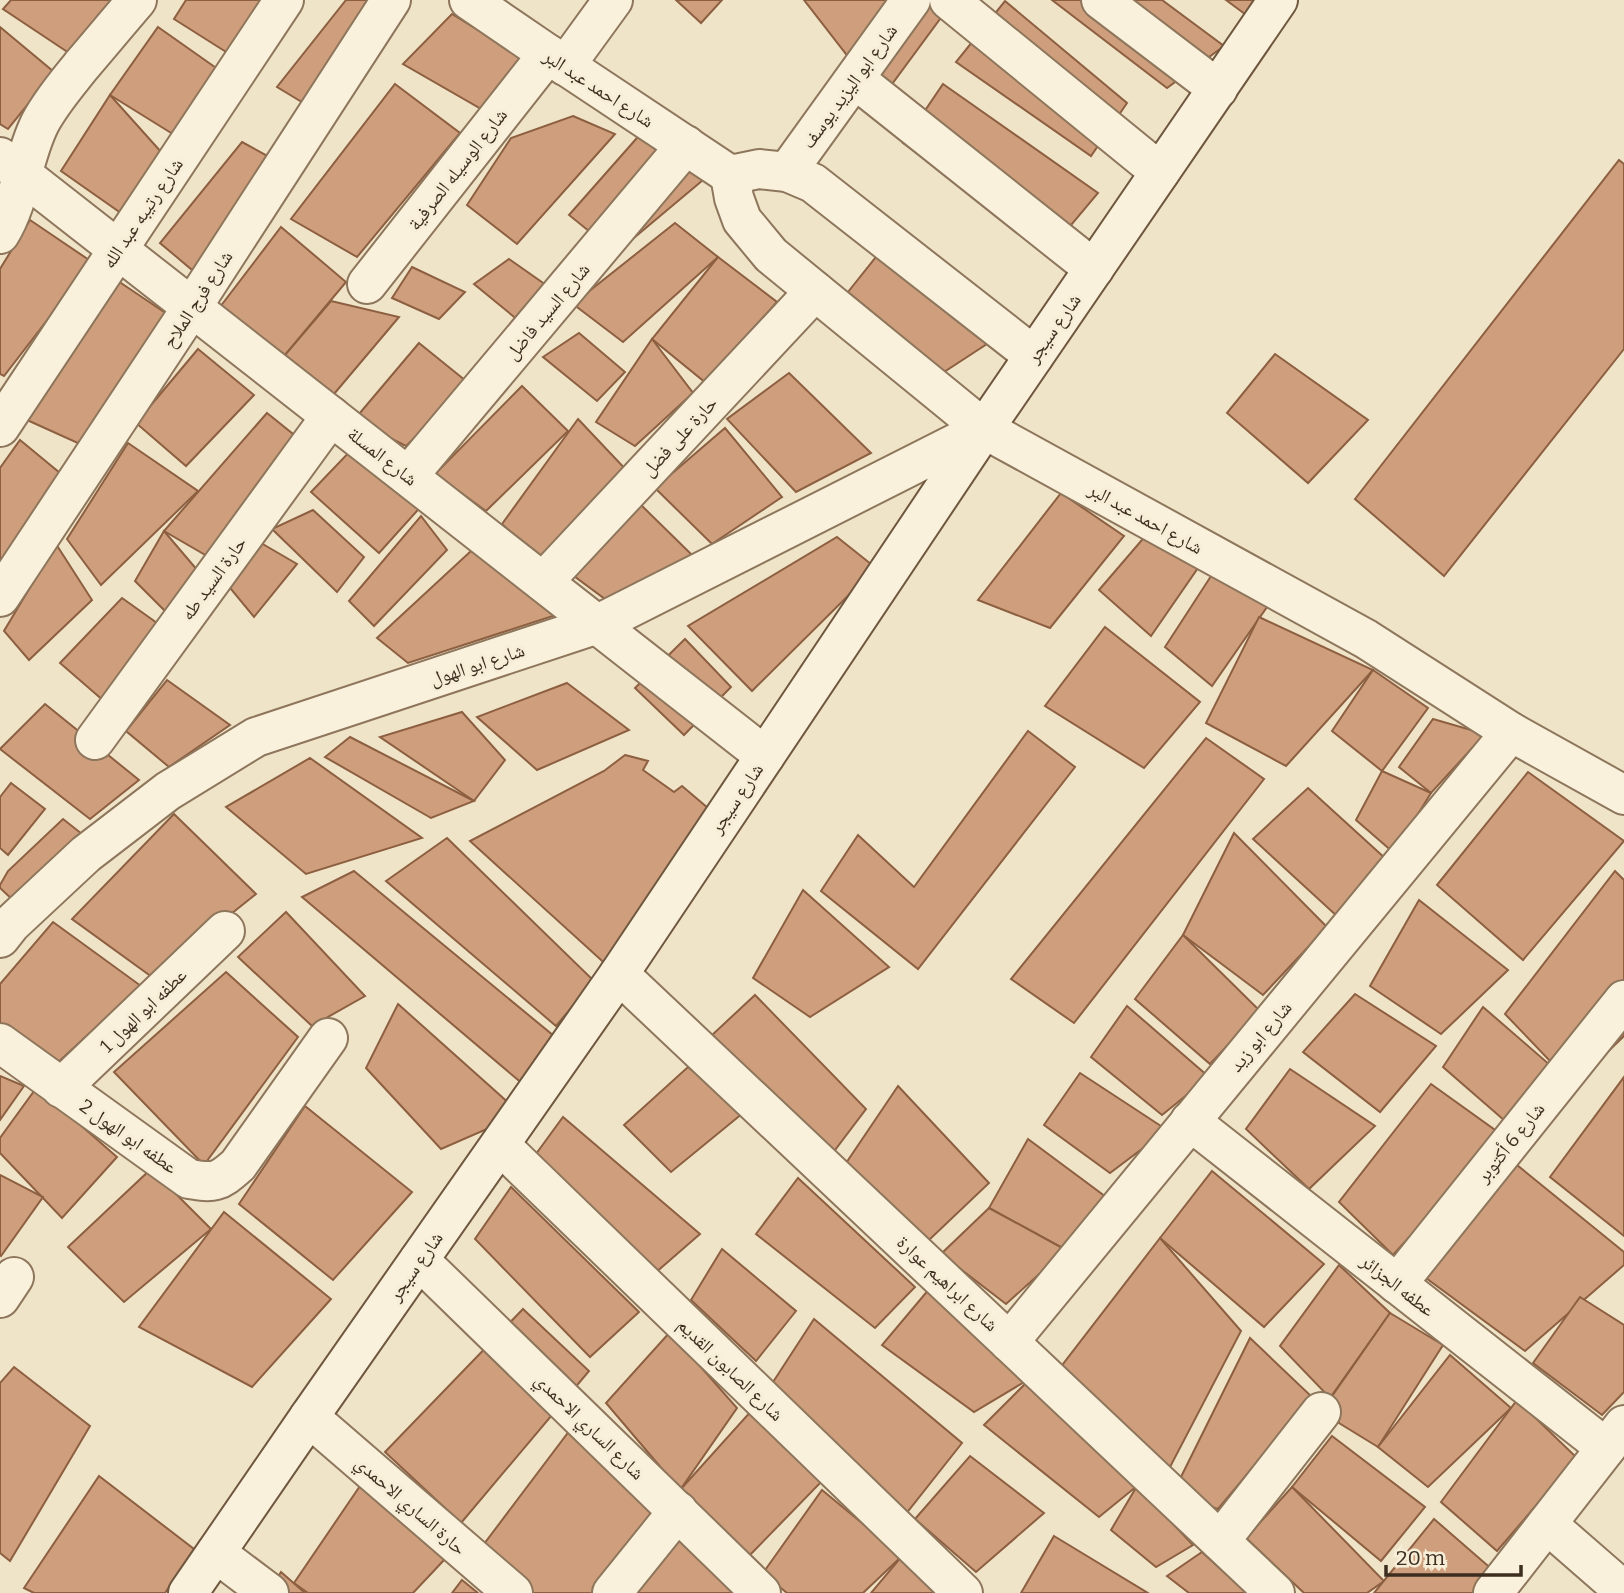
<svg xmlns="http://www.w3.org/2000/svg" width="1624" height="1593" viewBox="0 0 1624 1593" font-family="Bitter,'Noto Naskh Arabic',serif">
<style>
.building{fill:#cf9f7d;stroke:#8d5f41;stroke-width:2}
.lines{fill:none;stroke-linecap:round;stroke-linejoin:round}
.street-casing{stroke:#8d765c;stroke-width:42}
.secondary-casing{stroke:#6f573f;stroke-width:42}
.street{stroke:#faf1dc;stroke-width:38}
.secondary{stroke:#faf1dc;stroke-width:38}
.labels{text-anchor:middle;stroke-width:6;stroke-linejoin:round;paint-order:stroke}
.street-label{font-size:19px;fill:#3d2e20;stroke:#f7eed8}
</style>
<rect width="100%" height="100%" fill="#f0e4c8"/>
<g class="building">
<polygon points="11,0 116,0 69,53 3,9"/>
<polygon points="186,0 273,0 234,57 174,19"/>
<polygon points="346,0 380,0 310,107 277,87"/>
<polygon points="676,0 722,0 701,23"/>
<polygon points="804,0 954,0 881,99"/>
<polygon points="1052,0 1162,0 1224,46 1167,88"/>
<polygon points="1226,0 1271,0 1253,20"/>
<polygon points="1005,1 1127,103 1091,156 956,62"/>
<polygon points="452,14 538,67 483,110 403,64"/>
<polygon points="0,27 54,72 8,129 0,124"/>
<polygon points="158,27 219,70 176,136 110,95"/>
<polygon points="395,84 460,133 357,257 291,219"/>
<polygon points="943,84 1098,193 1051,249 903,143"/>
<polygon points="110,95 162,153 128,218 61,171"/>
<polygon points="573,116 615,134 517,244 467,205 511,138"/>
<polygon points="644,130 703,180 616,253 569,215"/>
<polygon points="242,142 275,160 198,275 160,243"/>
<polygon points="1619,160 1624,164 1624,349 1444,576 1355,499"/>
<polygon points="30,220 92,262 4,376 0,374 0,269"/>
<polygon points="675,223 718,257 623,342 573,304"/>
<polygon points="281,227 346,282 285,355 220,307"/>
<polygon points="718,257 777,302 706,383 652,339"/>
<polygon points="876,257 990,342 944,372 848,292"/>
<polygon points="509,259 573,304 530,330 474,284"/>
<polygon points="412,267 465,292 439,319 392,298"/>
<polygon points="118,281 170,316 80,444 27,420"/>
<polygon points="331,301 399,317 334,394 285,355"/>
<polygon points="579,333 625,372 597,401 543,357"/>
<polygon points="652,339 693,393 635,446 596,422"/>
<polygon points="419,343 471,385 406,446 354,420"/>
<polygon points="198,349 254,395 186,466 136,423"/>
<polygon points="1275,354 1368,420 1308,483 1227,413"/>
<polygon points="789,373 871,453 796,492 727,419"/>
<polygon points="522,386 568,431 486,511 435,474"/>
<polygon points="267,413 298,438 207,556 164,531"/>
<polygon points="578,419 630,474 542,561 502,524"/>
<polygon points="725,428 782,497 712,544 655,488"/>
<polygon points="20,440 66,478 0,570 0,468"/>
<polygon points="128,443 198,491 101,585 67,539"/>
<polygon points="355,446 425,502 379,553 311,492"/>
<polygon points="1061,493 1124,536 1050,628 978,600"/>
<polygon points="638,502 692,555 605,599 574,576"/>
<polygon points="313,510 364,557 337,592 272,529"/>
<polygon points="421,516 447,550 374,626 349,601"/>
<polygon points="164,531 204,578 169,615 135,581"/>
<polygon points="1147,534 1200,565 1151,636 1099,590"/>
<polygon points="837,537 876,568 752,691 688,626"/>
<polygon points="261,543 297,564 254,617 226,583"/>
<polygon points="56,544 92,600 29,660 4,631"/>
<polygon points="472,550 556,615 408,663 377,638"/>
<polygon points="1213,573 1267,607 1212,686 1165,647"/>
<polygon points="122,598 157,623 105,702 60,663"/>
<polygon points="1259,617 1373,670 1286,766 1206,723"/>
<polygon points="1105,627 1200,702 1144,768 1045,706"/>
<polygon points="685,639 731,687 684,735 635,688"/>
<polygon points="1373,670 1428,708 1382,771 1332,731"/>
<polygon points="167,680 230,725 169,767 126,731"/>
<polygon points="567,683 629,730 537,770 477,717"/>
<polygon points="45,704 139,780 90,819 0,749"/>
<polygon points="462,712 505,760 474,801 380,737"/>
<polygon points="1433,719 1485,734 1431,793 1399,767"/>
<polygon points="1028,731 1075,767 918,969 821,891 858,835 914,887"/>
<polygon points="350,737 474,801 431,818 325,757"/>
<polygon points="1206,738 1264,779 1074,1023 1011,979"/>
<polygon points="625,755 648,761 643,770 674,792 682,786 715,814 611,969 470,841 604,771"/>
<polygon points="310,758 422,838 306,874 226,807"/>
<polygon points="1382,771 1431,793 1394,853 1356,820"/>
<polygon points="1528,772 1624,841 1523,960 1437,885"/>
<polygon points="11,783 45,809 8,855 0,848 0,797"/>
<polygon points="1308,788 1398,870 1339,918 1253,839"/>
<polygon points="174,814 256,894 152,977 72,919"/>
<polygon points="63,819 82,834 16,903 0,888 0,885 8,871"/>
<polygon points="1234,833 1327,927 1263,995 1183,935"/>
<polygon points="447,838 594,981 556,1026 386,881"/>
<polygon points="354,871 560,1041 524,1085 302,897"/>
<polygon points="1615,871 1624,880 1624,1036 1573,1085 1505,1014"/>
<polygon points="803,890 889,967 810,1017 753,978"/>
<polygon points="1419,900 1508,970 1441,1034 1370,986"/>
<polygon points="286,912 365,996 312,1026 238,957"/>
<polygon points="53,922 141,986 54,1066 0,1024 0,984"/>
<polygon points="1183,935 1260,1011 1210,1064 1135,999"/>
<polygon points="226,972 298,1037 204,1165 114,1072"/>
<polygon points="1355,994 1436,1046 1380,1112 1303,1052"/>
<polygon points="755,995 866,1109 829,1158 711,1036"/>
<polygon points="398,1004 521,1114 441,1149 366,1068"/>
<polygon points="1127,1006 1209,1077 1162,1115 1091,1057"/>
<polygon points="1483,1007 1573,1085 1528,1141 1443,1067"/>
<polygon points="688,1067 743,1113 671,1172 624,1125"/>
<polygon points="1290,1069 1375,1126 1309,1189 1246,1129"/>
<polygon points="1080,1073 1167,1130 1110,1173 1044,1125"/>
<polygon points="0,1076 24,1086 0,1120"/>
<polygon points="1624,1077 1624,1236 1550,1177"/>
<polygon points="1431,1084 1502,1135 1393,1255 1339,1202"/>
<polygon points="898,1086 989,1183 928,1241 836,1178"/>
<polygon points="37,1087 117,1157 62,1218 0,1153 0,1138"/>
<polygon points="305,1106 412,1192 333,1280 239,1204"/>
<polygon points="563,1117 700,1234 654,1274 525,1169"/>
<polygon points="1028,1139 1106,1197 1066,1250 989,1208"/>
<polygon points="1517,1165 1624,1252 1624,1265 1525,1351 1411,1267"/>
<polygon points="151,1169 211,1229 124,1302 68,1247"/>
<polygon points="1212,1171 1324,1264 1264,1327 1160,1238"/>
<polygon points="0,1175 43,1197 1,1256 0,1255"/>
<polygon points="798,1178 915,1287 875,1328 756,1234"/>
<polygon points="511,1187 639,1312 590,1357 475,1239"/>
<polygon points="989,1208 1066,1250 1006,1304 941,1254"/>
<polygon points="224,1212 331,1299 252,1387 139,1327"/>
<polygon points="1160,1238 1241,1331 1169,1469 1060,1368"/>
<polygon points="722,1249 796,1311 756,1361 691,1300"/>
<polygon points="1339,1265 1390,1313 1330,1398 1280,1346"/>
<polygon points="930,1288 1031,1378 974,1412 882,1345"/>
<polygon points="1580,1297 1624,1325 1624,1392 1602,1415 1533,1363"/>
<polygon points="523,1309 589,1371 461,1523 385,1452"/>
<polygon points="1390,1313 1443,1345 1378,1447 1321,1412"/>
<polygon points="814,1319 962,1443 905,1515 762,1399"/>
<polygon points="670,1332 737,1408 680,1490 606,1403"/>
<polygon points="1250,1338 1312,1397 1218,1509 1172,1495"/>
<polygon points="1450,1355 1511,1408 1428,1487 1378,1447"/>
<polygon points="14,1367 90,1426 10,1561 0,1553 0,1383"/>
<polygon points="1031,1378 1137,1486 1099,1517 984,1425"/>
<polygon points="762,1399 824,1479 747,1558 680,1490"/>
<polygon points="1517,1400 1577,1458 1497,1551 1441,1502"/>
<polygon points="570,1430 659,1516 592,1593 525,1593 484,1544"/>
<polygon points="1332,1436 1425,1507 1381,1561 1292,1487"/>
<polygon points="970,1456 1044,1513 976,1572 915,1519"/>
<polygon points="99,1476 194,1549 165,1593 34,1593 24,1588"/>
<polygon points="360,1486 445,1559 413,1593 308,1593 294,1583"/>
<polygon points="1137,1486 1193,1545 1156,1567 1111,1530"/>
<polygon points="1292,1487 1384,1581 1367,1593 1304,1593 1246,1538"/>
<polygon points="822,1490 902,1556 863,1593 787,1593 763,1573"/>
<polygon points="1434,1519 1494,1571 1476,1593 1374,1593"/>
<polygon points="678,1531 733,1593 634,1593"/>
<polygon points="1054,1536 1148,1593 1021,1593"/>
<polygon points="1202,1552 1247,1593 1189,1593 1167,1576"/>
<polygon points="902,1556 940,1593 871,1593"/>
<polygon points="281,1572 305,1593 268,1593"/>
<polygon points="462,1580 478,1593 452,1593"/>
</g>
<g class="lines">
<g class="street-casing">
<g id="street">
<polyline points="469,0 548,54 730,175 759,169 787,172 813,183 1034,356"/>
<polyline points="949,0 1160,172"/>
<polyline points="1101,0 1218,89"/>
<polyline points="565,66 613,0"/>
<polyline points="855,79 1094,269"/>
<polyline points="0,157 765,756"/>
<polyline points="787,172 911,0"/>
<polyline points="730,175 734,198 742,220 771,255 984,429 1366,639 1511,732 1624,795"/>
<path d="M0 234C21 200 22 159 40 123 51 102 66 85 81 66 100 44 118 22 137 0"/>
<polyline points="367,284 548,54"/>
<polyline points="0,427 284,0"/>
<polyline points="408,476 686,145"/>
<polyline points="543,582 815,291"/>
<polyline points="0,597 192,307 391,0"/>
<polyline points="95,740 331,416"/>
<polyline points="0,938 11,924 86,854 168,791 256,737 598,624 984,429"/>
<polyline points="619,974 1275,1593"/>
<path d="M0 1043 189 1179C214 1183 218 1183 238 1165L328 1038"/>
<polyline points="61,1088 225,931"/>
<polyline points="1190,1121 1606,1448"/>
<polyline points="500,1145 963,1593"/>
<polyline points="419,1260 761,1593"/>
<polyline points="1397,1284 1624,1000"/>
<polyline points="0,1298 14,1277"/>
<polyline points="1009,1342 1511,732"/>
<polyline points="309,1417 513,1593"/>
<polyline points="1547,1524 1624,1591"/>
<polyline points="1220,1541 1321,1412"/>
<polyline points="216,1553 269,1593"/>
<polyline points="612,1593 678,1511"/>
<polyline points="1493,1593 1624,1425"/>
</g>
</g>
<g class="secondary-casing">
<polyline id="secondary" points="188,1593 309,1417 619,974 984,429 1278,0"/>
</g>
<use href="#street" class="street"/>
<use href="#secondary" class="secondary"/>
</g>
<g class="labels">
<g class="street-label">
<text transform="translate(849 86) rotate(-54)" y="7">شارع ابو اليزيد يوسف</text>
<text transform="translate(599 88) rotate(33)" y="7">شارع احمد عبد البر</text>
<text transform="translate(457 169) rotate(-52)" y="7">شارع الوسيله الصرفية</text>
<text transform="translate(142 213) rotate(-56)" y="7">شارع رتيبه عبد الله</text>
<text transform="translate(197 299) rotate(-57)" y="7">شارع فرج الملاح</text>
<text transform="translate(547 311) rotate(-50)" y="7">شارع السيد فاضل</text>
<text transform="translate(1053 328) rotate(-55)" y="7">شارع سيجر</text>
<text transform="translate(679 436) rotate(-47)" y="7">حارة على فضل</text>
<text transform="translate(383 456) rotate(38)" y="7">شارع المسلة</text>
<text transform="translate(1146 518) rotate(29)" y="7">شارع احمد عبد البر</text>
<text transform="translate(213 578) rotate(-54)" y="7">حارة السيد طه</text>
<text transform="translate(477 664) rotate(-18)" y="7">شارع ابو الهول</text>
<text transform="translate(736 798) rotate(-56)" y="7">شارع سيجر</text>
<text transform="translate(143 1010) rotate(-44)" y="7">عطفه ابو الهول 1</text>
<text transform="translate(1260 1036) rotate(-50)" y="7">شارع ابو زيد</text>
<text transform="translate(129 1136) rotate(35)" y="7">عطفه ابو الهول 2</text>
<text transform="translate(1510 1142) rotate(-51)" y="7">شارع 6 أكتوبر</text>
<text transform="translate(415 1266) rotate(-55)" y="7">شارع سيجر</text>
<text transform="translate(948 1283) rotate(43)" y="7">شارع ابراهيم عوارة</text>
<text transform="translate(1398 1285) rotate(38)" y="7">عطفه الجزائر</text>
<text transform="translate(731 1369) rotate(44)" y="7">شارع الصابون القديم</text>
<text transform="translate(590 1426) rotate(44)" y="7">شارع الساري الاحمدي</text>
<text transform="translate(411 1505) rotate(41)" y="7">حارة الساري الاحمدي</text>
</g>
</g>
<path d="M1386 1565v10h135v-10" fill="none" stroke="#3d2e20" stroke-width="3.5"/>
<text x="1396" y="1565" font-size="21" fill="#3d2e20" stroke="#f7eed8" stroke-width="5" paint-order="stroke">20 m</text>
</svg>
